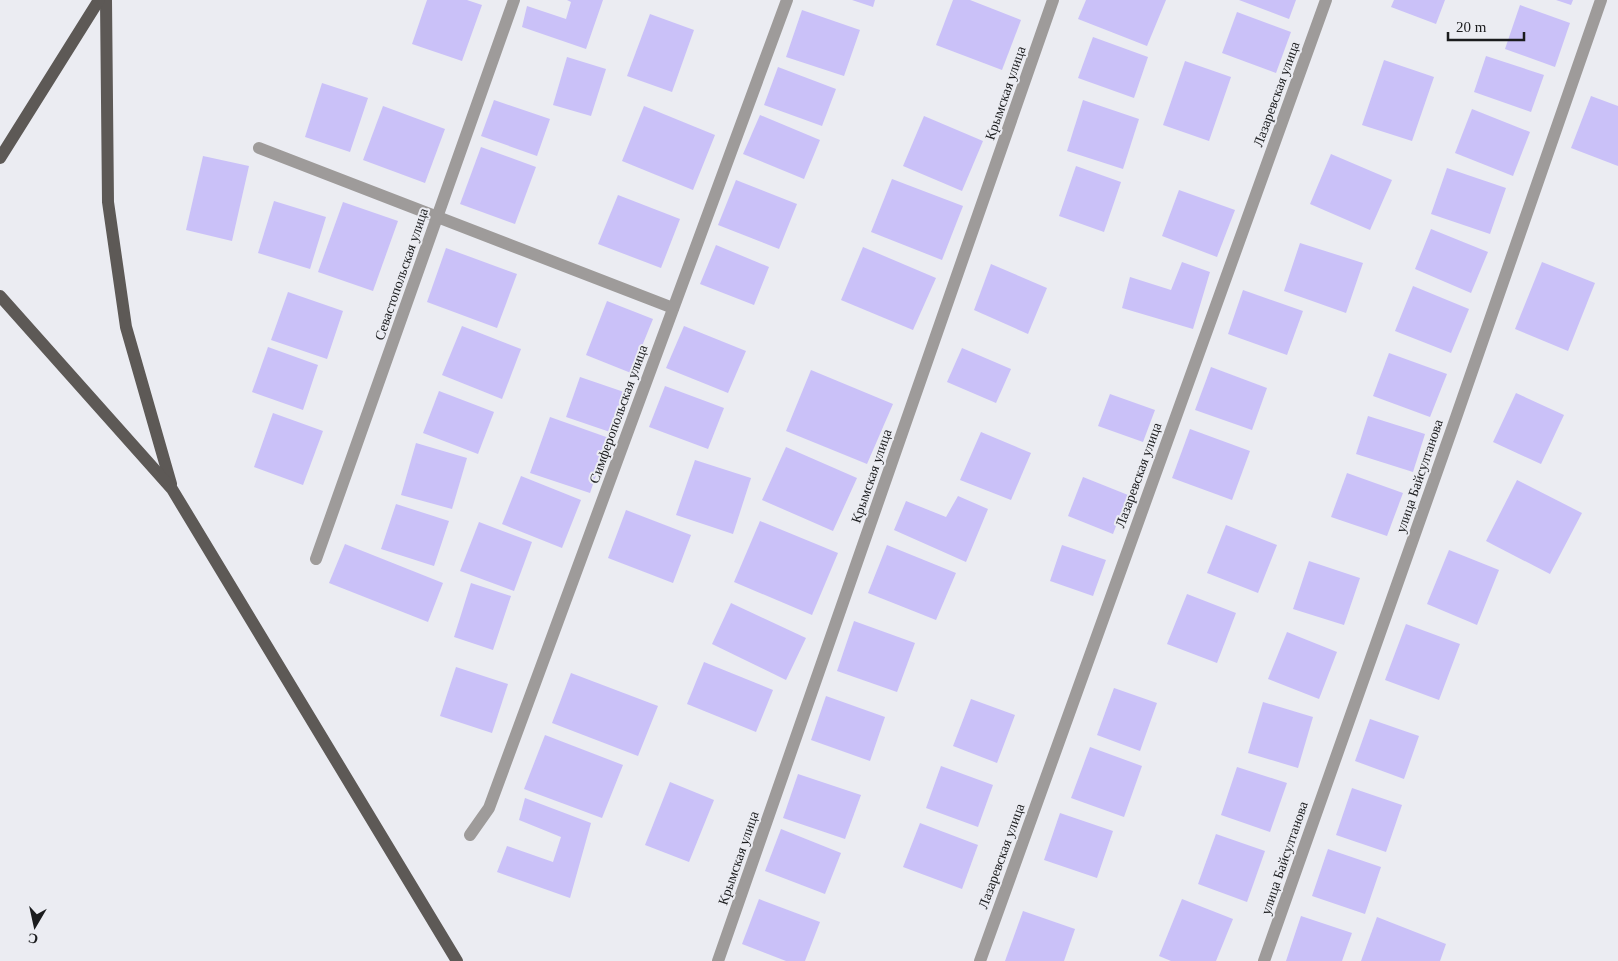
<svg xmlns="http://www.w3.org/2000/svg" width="1618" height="961" viewBox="0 0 1618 961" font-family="'Times New Roman',serif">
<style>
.building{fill:#cac1f8}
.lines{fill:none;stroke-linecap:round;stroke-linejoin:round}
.minor{stroke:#9e9b9a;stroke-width:12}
.primary{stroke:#5d5956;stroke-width:12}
.labels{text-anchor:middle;stroke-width:4;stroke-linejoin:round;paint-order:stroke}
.street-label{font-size:14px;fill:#1b1c1e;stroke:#ebecf2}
</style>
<rect width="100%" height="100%" fill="#ebecf2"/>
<g class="building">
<polygon points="427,0 467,0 482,5 462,61 412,44"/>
<polygon points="567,0 603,0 586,49 522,27 527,6 566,19 571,2"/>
<polygon points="852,0 875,0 873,7"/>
<polygon points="953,0 970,0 1021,20 1002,70 936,45"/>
<polygon points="1086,0 1166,0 1147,46 1078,19"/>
<polygon points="1239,0 1296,0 1289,19"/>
<polygon points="1394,0 1445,0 1436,24 1391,7"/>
<polygon points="1556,0 1573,0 1571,5"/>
<polygon points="1520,5 1570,23 1555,67 1505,49"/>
<polygon points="802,10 860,30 844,76 786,57"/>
<polygon points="1237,12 1291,32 1276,73 1222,53"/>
<polygon points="650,14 694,30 672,92 627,76"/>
<polygon points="1093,37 1148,57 1134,98 1078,78"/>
<polygon points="1486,56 1544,75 1531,112 1474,92"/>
<polygon points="567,57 606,69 591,116 553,105"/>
<polygon points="1384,60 1434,77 1412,141 1362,125"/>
<polygon points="1185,61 1231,77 1209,141 1163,125"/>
<polygon points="778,67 836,89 822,126 764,105"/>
<polygon points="322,83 368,98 350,152 305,137"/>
<polygon points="1591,96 1618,106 1618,166 1571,148"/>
<polygon points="494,100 550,119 537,156 481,136"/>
<polygon points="1083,100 1139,119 1123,169 1067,151"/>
<polygon points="383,106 445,129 425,183 363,160"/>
<polygon points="644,106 715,135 693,190 622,161"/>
<polygon points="1472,109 1530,132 1513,176 1455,153"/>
<polygon points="760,115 820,140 804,179 743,154"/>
<polygon points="924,116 983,141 962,191 903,166"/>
<polygon points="481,147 536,167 515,224 460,204"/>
<polygon points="1331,154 1392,180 1370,230 1310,204"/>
<polygon points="203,156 249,166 232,241 186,230"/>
<polygon points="1076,166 1121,182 1104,232 1059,216"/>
<polygon points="1447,168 1506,188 1490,234 1431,214"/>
<polygon points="892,179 963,206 942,260 871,232"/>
<polygon points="736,180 797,204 779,249 718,225"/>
<polygon points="1179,190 1235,210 1217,257 1162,236"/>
<polygon points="618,195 680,219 661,268 598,244"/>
<polygon points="274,201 326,217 310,269 258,253"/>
<polygon points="343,202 398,221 373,291 318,272"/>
<polygon points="1431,229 1488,252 1471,293 1415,269"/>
<polygon points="1300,243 1363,263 1346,313 1284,291"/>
<polygon points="716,245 769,267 754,305 700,284"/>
<polygon points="863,247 936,278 913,330 841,300"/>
<polygon points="446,248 517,274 497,328 427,302"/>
<polygon points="1182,262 1210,272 1193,329 1122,308 1130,277 1171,290"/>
<polygon points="1542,262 1595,283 1568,351 1515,329"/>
<polygon points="991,264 1047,288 1028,334 974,310"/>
<polygon points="1413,286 1469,309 1451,353 1395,331"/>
<polygon points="1243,290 1303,311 1287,355 1228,334"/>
<polygon points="288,292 343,311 327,359 271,340"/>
<polygon points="607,301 653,319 631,373 586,355"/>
<polygon points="462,326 521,349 502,399 442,375"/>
<polygon points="684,326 746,351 728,393 666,368"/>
<polygon points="268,347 318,365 303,410 252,392"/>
<polygon points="962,348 1011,369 996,403 947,382"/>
<polygon points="1389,353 1447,374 1430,417 1373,396"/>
<polygon points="1211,367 1267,388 1252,430 1195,410"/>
<polygon points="811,370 893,404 867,464 786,431"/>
<polygon points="580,377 624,392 610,432 566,417"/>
<polygon points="665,386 724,408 708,449 649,427"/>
<polygon points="439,391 494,412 478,454 423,433"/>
<polygon points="1516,393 1564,415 1541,464 1493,442"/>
<polygon points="1110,394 1155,410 1143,442 1098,426"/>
<polygon points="273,413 323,431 303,485 254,467"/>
<polygon points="1368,416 1425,434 1413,472 1356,454"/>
<polygon points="550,417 609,438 590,493 530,473"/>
<polygon points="1190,429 1250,451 1232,500 1172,478"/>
<polygon points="981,432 1031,453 1011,500 960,480"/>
<polygon points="416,443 467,458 452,509 401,495"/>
<polygon points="786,447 857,478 833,531 762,500"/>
<polygon points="695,460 751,478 733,534 676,515"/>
<polygon points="1347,473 1403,493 1387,536 1331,517"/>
<polygon points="521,476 581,500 562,548 502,524"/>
<polygon points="1083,477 1128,495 1113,534 1068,516"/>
<polygon points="1517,480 1582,513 1550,574 1486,541"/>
<polygon points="958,496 988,509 966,562 894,530 906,501 946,517"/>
<polygon points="396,504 449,521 434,566 381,549"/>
<polygon points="626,510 691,535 673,583 608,558"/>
<polygon points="760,521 838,553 812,615 734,582"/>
<polygon points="479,522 532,542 514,591 460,571"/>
<polygon points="1226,525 1277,545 1258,593 1207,573"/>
<polygon points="345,544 443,583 428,622 329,583"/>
<polygon points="887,545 956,573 936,620 868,593"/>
<polygon points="1062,545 1106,560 1093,596 1050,581"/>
<polygon points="1449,550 1499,570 1477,625 1427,604"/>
<polygon points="1309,561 1360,578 1344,625 1293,609"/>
<polygon points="471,583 511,596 493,650 454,637"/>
<polygon points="1187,594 1236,613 1217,663 1167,644"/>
<polygon points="731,603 806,638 786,680 712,644"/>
<polygon points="854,621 915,643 897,692 837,671"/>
<polygon points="1406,624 1460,644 1439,700 1385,680"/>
<polygon points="1287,632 1337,652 1319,699 1268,679"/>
<polygon points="704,662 773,690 756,732 687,704"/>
<polygon points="456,667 508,684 492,733 440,716"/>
<polygon points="571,673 658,706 638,756 552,723"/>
<polygon points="1114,688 1157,703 1140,751 1097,735"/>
<polygon points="826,696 885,717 870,761 811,740"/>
<polygon points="971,699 1015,715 997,763 953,746"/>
<polygon points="1263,702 1313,717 1298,768 1248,753"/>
<polygon points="1370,719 1419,736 1404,779 1355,761"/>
<polygon points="545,735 623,765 602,818 524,789"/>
<polygon points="1090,747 1142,766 1124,817 1071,798"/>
<polygon points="941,766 993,785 978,827 926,808"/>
<polygon points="1237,767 1287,783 1270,832 1221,815"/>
<polygon points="798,774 861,795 845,839 783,818"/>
<polygon points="670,782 714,800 689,862 645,845"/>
<polygon points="1352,788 1402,805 1386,852 1336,835"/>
<polygon points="525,798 591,823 570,898 497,872 507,846 553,862 561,837 519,820"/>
<polygon points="1060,813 1113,831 1097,878 1044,860"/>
<polygon points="920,823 978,845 962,889 903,867"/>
<polygon points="781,829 841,853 825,894 765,871"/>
<polygon points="1216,834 1265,851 1247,902 1198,884"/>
<polygon points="1328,849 1381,867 1365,914 1312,896"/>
<polygon points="759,899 820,922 805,961 786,961 742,944"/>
<polygon points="1182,899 1233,919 1216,961 1171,961 1159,956"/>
<polygon points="1023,911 1075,929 1064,961 1005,961"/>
<polygon points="1301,916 1352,933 1342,961 1286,961"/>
<polygon points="1377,917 1446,944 1440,961 1361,961"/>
</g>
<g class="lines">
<g class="minor">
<polyline points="259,148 673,308"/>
<polyline points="316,559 514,0"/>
<polyline points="470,835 489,808 787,0"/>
<polyline points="718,961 1053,0"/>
<polyline points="980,961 1326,0"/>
<polyline points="1264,961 1452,429 1601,0"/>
</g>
<g class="primary">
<polyline points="106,0 108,202 126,327 171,484"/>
<polyline points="0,158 99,0"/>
<polyline points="0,296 172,489 457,961"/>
</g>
</g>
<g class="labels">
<g class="street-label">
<text transform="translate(1005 93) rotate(-71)" y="5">Крымская улица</text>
<text transform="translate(1276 94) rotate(-70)" y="5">Лазаревская улица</text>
<text transform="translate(401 274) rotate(-71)" y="5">Севастопольская улица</text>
<text transform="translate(618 414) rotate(-70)" y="5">Симферопольская улица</text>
<text transform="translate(1138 475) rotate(-70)" y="5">Лазаревская улица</text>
<text transform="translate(871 476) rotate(-71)" y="5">Крымская улица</text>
<text transform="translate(1419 476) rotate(-71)" y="5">улица Байсултанова</text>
<text transform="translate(1001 856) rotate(-70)" y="5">Лазаревская улица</text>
<text transform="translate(738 858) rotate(-71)" y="5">Крымская улица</text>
<text transform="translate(1284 858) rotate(-71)" y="5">улица Байсултанова</text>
</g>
</g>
<g transform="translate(35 926) rotate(189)" stroke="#ebecf2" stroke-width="4" paint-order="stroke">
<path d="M0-4L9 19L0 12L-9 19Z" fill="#1b1c1e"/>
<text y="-8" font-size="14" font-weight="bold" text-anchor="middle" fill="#1b1c1e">С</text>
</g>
<path d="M1448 32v8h76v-8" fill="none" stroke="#1b1c1e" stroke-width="2.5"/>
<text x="1456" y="32" font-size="15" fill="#1b1c1e" stroke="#ebecf2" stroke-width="4" paint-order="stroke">20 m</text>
</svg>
